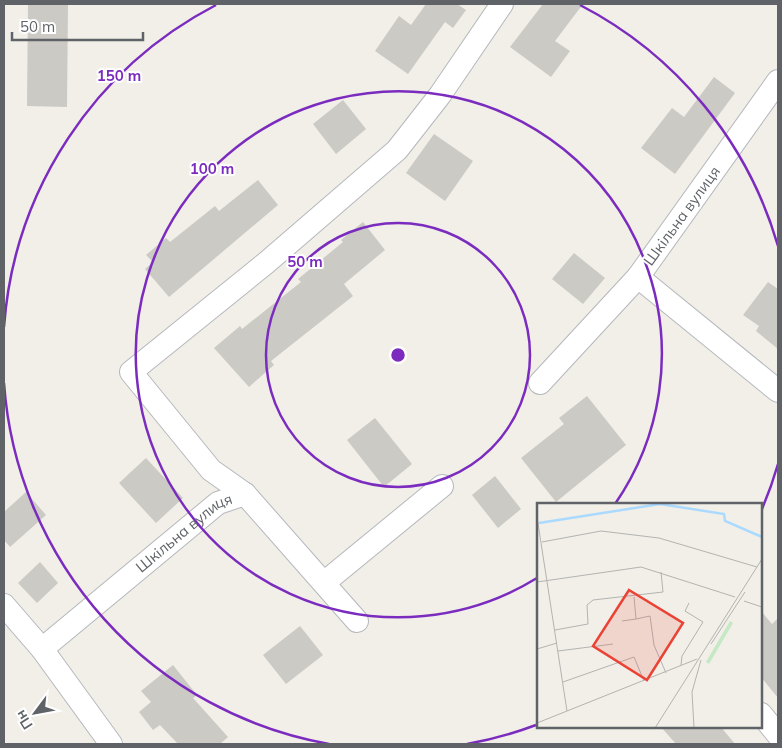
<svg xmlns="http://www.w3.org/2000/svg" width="782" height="748" viewBox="0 0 782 748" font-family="Mulish,sans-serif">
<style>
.building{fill:#cccac5}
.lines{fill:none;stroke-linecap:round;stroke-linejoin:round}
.minor-casing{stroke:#b5b8bc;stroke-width:24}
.minor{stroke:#fff;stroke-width:22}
.ring{fill:none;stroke:#7b2cbf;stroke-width:2.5}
.labels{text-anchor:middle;stroke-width:4;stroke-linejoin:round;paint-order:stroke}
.street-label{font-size:15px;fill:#5f6368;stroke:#fff}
.inset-river{fill:none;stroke:#aadaff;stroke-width:2.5}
.inset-road{fill:none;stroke:#b3b3b1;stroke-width:1}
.view{fill:#ea4335;fill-opacity:0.15;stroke:#ea4335;stroke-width:2.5}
.inset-edge{fill:none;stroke:#5f6368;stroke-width:2.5}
.centre{fill:#7b2cbf;stroke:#fff;stroke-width:2.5}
.ring-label{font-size:15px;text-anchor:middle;font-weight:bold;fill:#7b2cbf;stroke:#fff;stroke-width:4;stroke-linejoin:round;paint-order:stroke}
</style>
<rect width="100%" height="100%" fill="#f1efe8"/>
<g class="building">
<polygon points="28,4 68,4 67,107 27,106"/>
<polygon points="426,4 457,4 466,10 453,28 445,22 408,74 375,51 399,16 411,25"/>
<polygon points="543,4 583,4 555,41 570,51 551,77 510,47"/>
<polygon points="714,77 735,93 675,174 641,148 672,108 684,117"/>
<polygon points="343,100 366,129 336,154 313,124"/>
<polygon points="434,134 473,161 445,201 406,173"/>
<polygon points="258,180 278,205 169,297 145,269 153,262 146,255 166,238 170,242 215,206 219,211"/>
<polygon points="363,222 385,250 344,284 353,296 271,361 274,365 249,387 214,348 240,326 242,329 301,282 298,279 343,242 341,240"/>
<polygon points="574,253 605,278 583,304 552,279"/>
<polygon points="768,282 778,289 778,349 756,331 759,326 743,315"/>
<polygon points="587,396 626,445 556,502 521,458 564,424 559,418"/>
<polygon points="375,418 412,464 384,487 347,440"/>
<polygon points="146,458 183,498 156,523 119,483"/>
<polygon points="495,476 521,509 498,528 472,495"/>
<polygon points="26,492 46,515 10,547 4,540 4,512"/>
<polygon points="40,562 58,583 37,603 18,583"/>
<polygon points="761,611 772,624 778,618 778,698 761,677"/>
<polygon points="300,626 323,655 286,684 263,655"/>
<polygon points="173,665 197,695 193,698 228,737 220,744 178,744 160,725 153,730 139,712 151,702 141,691"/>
<polygon points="661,727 721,727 735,744 676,744"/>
</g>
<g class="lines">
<g class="minor-casing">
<g id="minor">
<polyline points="778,81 638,277 778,391"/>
<polyline points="540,383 638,277"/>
<polyline points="245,494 211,470 131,372 266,263 397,150 440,95 502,4"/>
<polyline points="325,582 442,486"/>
<polyline points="4,605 42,649 111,744"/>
<path id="s1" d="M42 649 218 503 245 494 357 621"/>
<polyline points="761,714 778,735"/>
</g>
</g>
<use href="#minor" class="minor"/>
</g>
<g class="ring">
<circle cx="398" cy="355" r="132"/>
<path d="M537 578A263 263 0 1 1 615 504"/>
<path d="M778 464A395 395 0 0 1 762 509M536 725A395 395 0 0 1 467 744M329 744A395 395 0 0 1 4 383M4 327A395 395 0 0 1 216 5M580 5A395 395 0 0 1 778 246"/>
</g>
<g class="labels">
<g class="street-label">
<text transform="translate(682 216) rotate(-54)" y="5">Шкільна вулиця</text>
<text dy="5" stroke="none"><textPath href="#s1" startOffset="184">Шкільна вулиця</textPath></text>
</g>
</g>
<g transform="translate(537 503)">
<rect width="225" height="225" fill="#f1efe8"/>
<path d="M193 118 196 120 172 161 169 159Z" fill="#c5e8c5"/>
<path class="inset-river" d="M2 20 123 1 187 11 188 18 225 34"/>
<path class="inset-road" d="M0 14 30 208M5 39 64 28 122 35 220 64M0 79 104 64 198 94M207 98 225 104M99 116 113 113 117 142 129 170M85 118 99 116 97 94M18 127 51 121 50 102 56 97 126 89 124 69M174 141 208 89M0 146 20 140M21 148 76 141M144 162 145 153 166 119 148 108 152 100M26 179 97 154 107 178M0 220 160 156M118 225 225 56M157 225 155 189 164 157"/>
<path class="view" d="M92 87 146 120 110 177 56 143Z"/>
<rect width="225" height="225" class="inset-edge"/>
</g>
<circle cx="398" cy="355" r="8" class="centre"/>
<g class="ring-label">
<text x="119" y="81">150 m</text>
<text x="212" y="174">100 m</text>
<text x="305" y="267">50 m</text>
</g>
<rect width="782" height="748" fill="none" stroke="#5f6368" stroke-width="10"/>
<g transform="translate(35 713) rotate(238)" stroke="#ffffff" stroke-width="4" paint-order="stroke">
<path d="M0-4L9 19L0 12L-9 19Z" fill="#5f6368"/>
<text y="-8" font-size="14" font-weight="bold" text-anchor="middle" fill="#5f6368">Пн</text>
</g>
<path d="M12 32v8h131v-8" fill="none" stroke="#5f6368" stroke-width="2.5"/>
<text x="20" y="32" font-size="15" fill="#5f6368" stroke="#ffffff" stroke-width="4" paint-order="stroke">50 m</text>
</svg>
